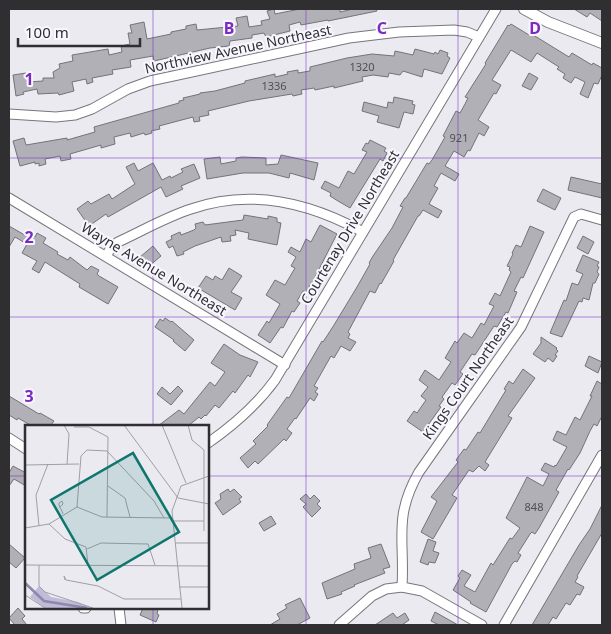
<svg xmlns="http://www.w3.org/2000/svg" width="611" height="634" viewBox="0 0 611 634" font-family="'Noto Sans',sans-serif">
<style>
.building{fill:#b1b0b7;stroke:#737379}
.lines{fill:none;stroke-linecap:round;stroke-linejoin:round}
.minor-casing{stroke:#76767c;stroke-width:11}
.tertiary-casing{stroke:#76767c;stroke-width:12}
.minor{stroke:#fff;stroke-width:9}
.tertiary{stroke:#fff;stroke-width:10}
.grid{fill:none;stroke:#7b2cbf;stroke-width:1;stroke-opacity:0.55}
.labels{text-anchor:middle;stroke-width:4;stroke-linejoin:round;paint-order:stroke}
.number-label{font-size:11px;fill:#504f53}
.street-label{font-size:14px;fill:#2f2f32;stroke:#f8f7ff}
.inset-river{fill:none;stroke:#8d88ac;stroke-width:2.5}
.inset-road{fill:none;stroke:#a09fa5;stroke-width:1}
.view{fill:#0f766e;fill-opacity:0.15;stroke:#0f766e;stroke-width:2.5}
.inset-edge{fill:none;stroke:#2f2f32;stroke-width:2.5}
.grid-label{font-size:16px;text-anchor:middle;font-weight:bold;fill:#7b2cbf;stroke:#f8f7ff;stroke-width:4;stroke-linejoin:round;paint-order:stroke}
</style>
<rect width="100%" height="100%" fill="#ebeaf1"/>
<g class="building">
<polygon points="274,9 275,14 300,9 340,9 340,12 353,9 376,9 377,11 328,21 328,20 301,25 300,22 289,25 290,31 266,37 264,33 252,35 252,38 230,41 229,46 210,48 154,61 153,56 130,60 131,67 112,70 113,74 92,78 93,82 87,84 86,79 72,82 74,91 59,95 58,93 38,94 37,89 23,92 24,94 16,96 13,75 26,73 28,82 43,81 43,78 54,78 53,72 60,68 59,64 73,61 72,55 108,49 109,55 122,52 121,46 130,44 128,33 132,33 130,25 144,22 147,39 171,34 171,32 186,29 186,26 196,24 197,30 238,26 236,18 247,16 249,27 262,25 261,21 270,19 267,11"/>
<polygon points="574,9 602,9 602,21 590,13 587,17"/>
<polygon points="511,24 529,35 530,33 569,57 572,53 592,65 593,63 602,68 602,75 598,84 594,83 588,98 580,94 585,82 575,77 571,83 563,78 565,74 557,69 559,67 537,53 531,62 511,50 492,80 501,85 496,94 494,93 478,120 489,127 484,136 479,133 470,151 468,150 464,157 454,151 445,166 459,174 455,181 441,173 434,186 438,188 429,204 442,211 438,218 423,210 419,216 418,216 393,260 394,261 381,284 380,283 375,293 370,291 348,332 350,334 348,338 356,342 350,351 341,346 334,358 331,356 314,386 318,388 315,392 318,394 314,401 310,398 296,419 295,418 287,429 292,433 286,441 284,439 258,464 255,461 248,468 240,458 256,444 253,441 268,426 267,425 287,397 289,398 322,341 323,342 334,325 357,287 370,264 369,263 373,256 392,228 403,207 400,206 405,198 406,198 427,163 429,164 432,160 445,137 443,136 456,111 460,113 465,104 468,98 465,97 486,64 485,63 508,25 509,26"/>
<polygon points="415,49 434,54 435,52 438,54 440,50 448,53 447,56 450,58 442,74 424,69 422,77 403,71 400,75 389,73 388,77 373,75 362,77 363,81 334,88 334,86 315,90 314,88 301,90 302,94 293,96 292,94 249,101 208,111 209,115 199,117 200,121 194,122 193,117 159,126 160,129 151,131 152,133 145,135 144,133 131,137 130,133 114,137 115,144 101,148 101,145 70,154 71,159 61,161 60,156 45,159 46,164 39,166 39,163 35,164 35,162 20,166 13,141 24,138 26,145 67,138 67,140 95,132 94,127 179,103 179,101 184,100 183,98 200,94 200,93 215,91 245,83 245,81 275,74 275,77 288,74 287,72 298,70 298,73 310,71 310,67 347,58 372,54 394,56 395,51 413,55"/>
<polygon points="529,73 538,78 531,90 522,86"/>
<polygon points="394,97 413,101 412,104 415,105 413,114 404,112 399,128 377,122 379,116 362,111 364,102 387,108 388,102 393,103"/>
<polygon points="370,140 386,148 384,151 387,153 383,161 380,159 350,208 338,201 330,196 331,193 321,188 325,181 339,188 348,171 354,174 367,152 362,150 366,143 368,144"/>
<polygon points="281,155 318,163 314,180 290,173 289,178 269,173 243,173 207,179 204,159 220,157 221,164 236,161 236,158 242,157 266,158 266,165 278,164"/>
<polygon points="134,163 138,171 153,163 162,180 170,176 171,178 183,172 181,169 194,164 200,178 181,186 183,189 166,197 161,187 108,217 106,214 89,226 77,209 88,201 91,204 109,194 112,199 135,184 126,167"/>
<polygon points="571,177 602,184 602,198 568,190"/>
<polygon points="543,189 561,198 555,210 537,201"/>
<polygon points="244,215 268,219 268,216 277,218 277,222 281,223 277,245 248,239 249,233 235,230 236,235 230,236 231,241 222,242 221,237 195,246 183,252 184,254 177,256 173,246 169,248 166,242 172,239 171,236 180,232 181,235 194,230 196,228 195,224 203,222 205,225 243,220"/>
<polygon points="320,225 337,234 314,279 306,292 303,291 297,301 300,303 294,312 292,311 283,328 281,327 270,343 258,335 267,321 269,323 280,304 266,295 275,280 285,285 295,268 291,266 296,257 288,252 291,247 300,252 306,239 311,242"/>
<polygon points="9,226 30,238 32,235 35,237 37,233 46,238 43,243 58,252 57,254 68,260 70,257 87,270 91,266 99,270 97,274 99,276 118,287 108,304 79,287 80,284 45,262 39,273 32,269 37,261 22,253 27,244 15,237 9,247"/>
<polygon points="530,226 544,232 523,278 521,277 514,291 517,292 508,313 506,312 497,327 494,326 475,355 472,354 460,372 463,374 455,385 452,383 442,397 444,399 439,406 441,407 423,432 407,421 414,411 417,413 426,400 421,396 428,387 419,380 425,370 439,380 451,362 445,358 455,341 457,343 464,333 472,338 481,323 484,325 494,306 489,304 495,293 500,296 511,272 509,270 510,267 507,266 513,254 512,253 516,245 521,247"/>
<polygon points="583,236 594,242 588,254 577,248"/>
<polygon points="153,246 161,256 148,267 140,257"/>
<polygon points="583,255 599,262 597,266 599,267 597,272 599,274 595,283 593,283 589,300 583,298 582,302 579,301 562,337 550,333 564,300 566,301 572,283 578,285 583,274 576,271"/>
<polygon points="229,268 242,276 231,292 242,298 235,310 198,288 206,276 213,280 215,276 222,280"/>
<polygon points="165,318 171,322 172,321 194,340 185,351 173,341 174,340 155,327 160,319 163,321"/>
<polygon points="541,337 557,348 556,349 558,351 555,355 557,356 553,362 548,358 545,362 533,354 541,343"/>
<polygon points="224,344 240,355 258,362 250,377 248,375 235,393 233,391 219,408 215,405 206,416 205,415 201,419 199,417 188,426 158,426 179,410 184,414 210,382 215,386 225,372 211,363"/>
<polygon points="589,356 602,362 598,373 585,366"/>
<polygon points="523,369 535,378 508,416 512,418 485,462 489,465 485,471 479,466 473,472 469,470 452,495 457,498 433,539 421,532 437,501 431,497 458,462 456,460 464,449 466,450 478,432 480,433 506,390 504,389 509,381 513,384"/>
<polygon points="597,381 602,384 602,416 597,426 594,424 590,431 580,453 569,470 568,469 556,490 559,492 539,528 535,534 532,532 530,534 518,553 521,555 517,562 515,561 512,564 486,612 470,603 471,602 453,590 460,578 458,576 462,570 471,575 464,586 475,592 491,563 493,565 510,538 512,539 520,528 506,518 523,485 527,477 543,486 549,474 541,470 545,463 554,467 555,465 556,466 567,447 553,440 557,431 566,435 575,417 580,420 592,396 590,396"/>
<polygon points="178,386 183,391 171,405 157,394 162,387 170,394"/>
<polygon points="9,396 39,414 40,413 54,421 50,426 32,426 18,418 17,420 9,415"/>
<polygon points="13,466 26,473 26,486 14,479 9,486 9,473"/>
<polygon points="228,489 230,492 234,489 242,497 239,499 241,502 223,515 215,503 221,499 220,494"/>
<polygon points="306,494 310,499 314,495 320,501 317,504 321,508 312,517 303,507 306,504 300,499"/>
<polygon points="602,505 602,533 577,576 578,577 575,582 584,587 580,595 577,594 570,605 566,603 556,619 553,617 548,625 532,625 579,545 590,529"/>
<polygon points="271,516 276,524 264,531 259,523"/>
<polygon points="428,539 436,542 433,551 439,553 435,563 429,562 428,565 420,562"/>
<polygon points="9,544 25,558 16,568 9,562"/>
<polygon points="381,544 390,567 383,569 385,573 354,585 355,586 341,592 342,594 327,599 322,583 355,569 354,564 371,558 368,548"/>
<polygon points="300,598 310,618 297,625 270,625 280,619 277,614 287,608 285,605"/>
<polygon points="18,608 25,616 22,619 27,625 15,625 9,618"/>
<polygon points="143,608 158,609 157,614 159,615 156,622 140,615"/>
<polygon points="435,612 458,625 439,625 431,621"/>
<polygon points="393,613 397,618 405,613 409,620 402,625 375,625"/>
</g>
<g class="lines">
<g class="minor-casing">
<g id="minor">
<polyline points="9,114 56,117 75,115 92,109 128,89 150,81 349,38 399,32 454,30 467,32 479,37"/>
<polyline points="9,198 285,365"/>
<path d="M106 256 111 248 118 242C142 231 166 217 191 209 251 188 310 203 363 232"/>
<polyline points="9,438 26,449"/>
<path d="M208 443C234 425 256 406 275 380L496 9"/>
<path d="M402 587C405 540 393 517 419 472L521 327 574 217 581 214 602 220"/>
<polyline points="83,608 86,608"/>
<polyline points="119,608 121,625"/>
<polyline points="339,625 372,596 386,589 402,587 422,591 482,625"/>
<polyline points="504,625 602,455"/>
</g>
</g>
<g class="tertiary-casing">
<polyline id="tertiary" points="524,9 548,22 602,43"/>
</g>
<use href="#minor" class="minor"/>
<use href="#tertiary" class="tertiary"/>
</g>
<path class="grid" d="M153 9V426M306 9V625M458 9V625M9 158H602M9 317H602M9 476H26M208 476H602M153 608V625"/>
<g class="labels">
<g class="number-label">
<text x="362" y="71">1320</text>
<text x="274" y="90">1336</text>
<text x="459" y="142">921</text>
<text x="534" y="511">848</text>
</g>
<g class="street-label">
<text transform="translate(238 49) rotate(-12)" y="5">Northview Avenue Northeast</text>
<text transform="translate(350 227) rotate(-59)" y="5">Courtenay Drive Northeast</text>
<text transform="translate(154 269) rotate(31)" y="5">Wayne Avenue Northeast</text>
<text transform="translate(468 378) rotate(-55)" y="5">Kings Court Northeast</text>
</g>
</g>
<g transform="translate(25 425)">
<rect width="184" height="184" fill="#ebeaf1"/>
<path d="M14 161 26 172 53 177 67 183H20L5 172Z" fill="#bfbbd9"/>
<path class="inset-river" d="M0 158 19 176 62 183"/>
<path class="inset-road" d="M39 0 44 9 42 39M99 0 153 73 184 79M137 0 161 58M163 0 167 15 179 25V106M49 2H64L83 12 82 92M0 40 54 39M83 61 100 73 105 92M35 82 38 79 37 76 34 78V80L35 83 36 84 38 89M52 82 56 31 62 25 82 26 129 76 139 93M146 96H179M24 99 40 114 61 122 63 140M14 101 11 70 23 39M0 103 24 99 52 82 77 92 146 93M150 118H184M62 124 76 118 123 119 130 140M0 140 184 141M14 140V161L20 167 68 183M40 155 39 151 41 155 73 161 99 174H156M154 162H184M0 170 20 183M157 183 147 86 156 61 184 51"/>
<path class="view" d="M108 28 154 107 72 155 26 75Z"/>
<rect width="184" height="184" class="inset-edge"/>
</g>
<g class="grid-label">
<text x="229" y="34">B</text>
<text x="382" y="34">C</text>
<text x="535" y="34">D</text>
<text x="29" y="85">1</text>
<text x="29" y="243">2</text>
<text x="29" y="402">3</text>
</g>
<rect width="611" height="634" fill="none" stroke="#2f2f32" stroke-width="20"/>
<path d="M18 38v8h122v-8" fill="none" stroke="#2f2f32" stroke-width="2.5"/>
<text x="25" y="38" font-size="15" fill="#2f2f32" stroke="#f8f7ff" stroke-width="4" paint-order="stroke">100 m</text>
</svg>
